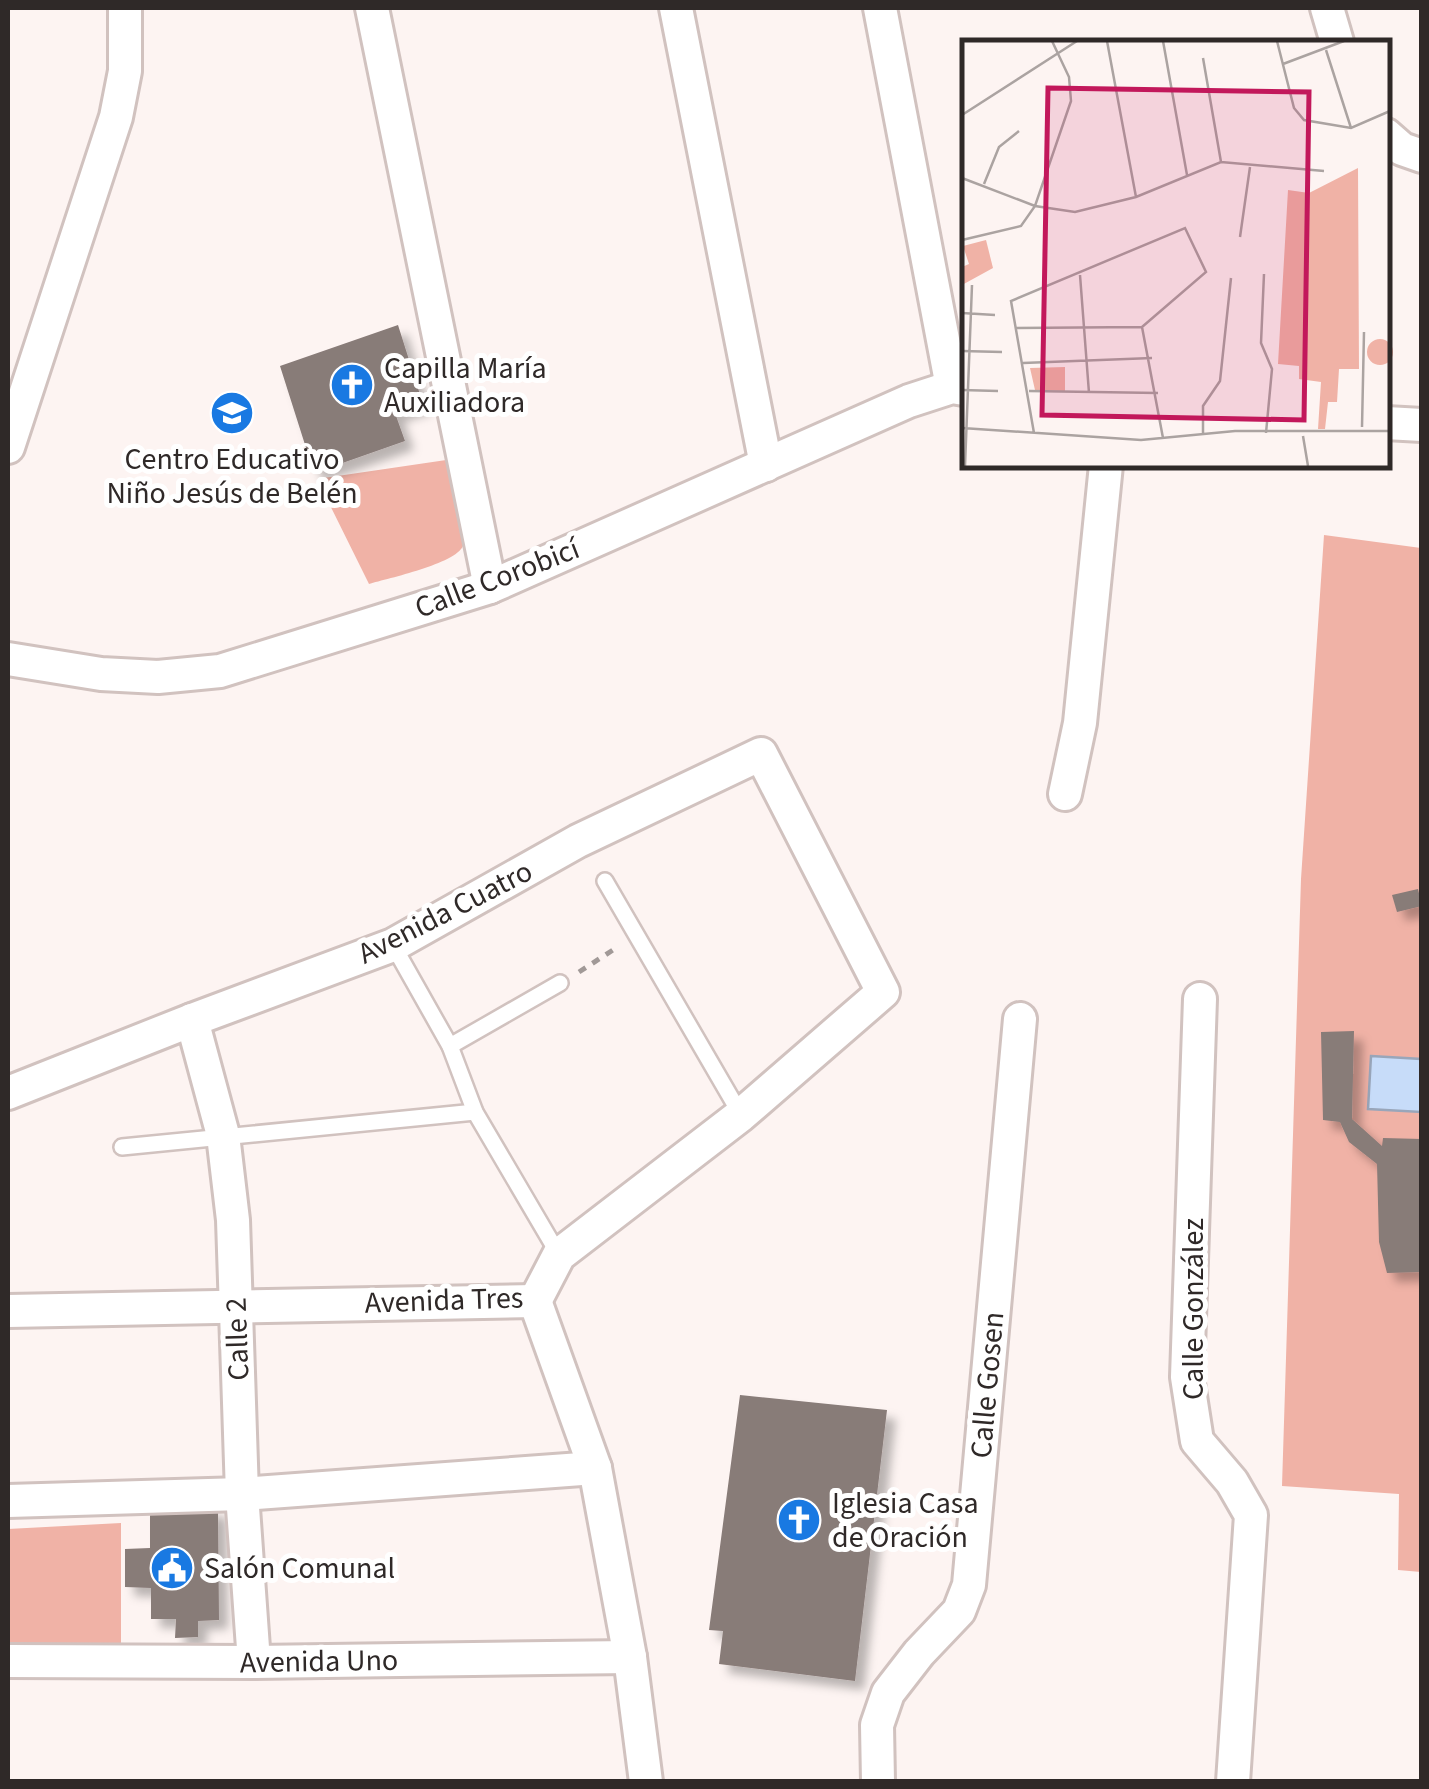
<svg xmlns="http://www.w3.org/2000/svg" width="1429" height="1789" viewBox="0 0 1429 1789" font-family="'Source Sans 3',sans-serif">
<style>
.green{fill:#f0b2a6}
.water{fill:#c7dcf9;stroke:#99a6ba;stroke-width:2.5}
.building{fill:#887b78;filter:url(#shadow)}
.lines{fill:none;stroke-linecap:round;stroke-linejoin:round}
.service-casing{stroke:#d1c2bf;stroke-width:20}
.minor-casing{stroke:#d1c2bf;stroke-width:38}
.path{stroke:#a19997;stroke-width:5;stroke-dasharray:8 8;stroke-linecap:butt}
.service{stroke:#fff;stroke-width:15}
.minor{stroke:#fff;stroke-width:32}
.labels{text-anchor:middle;stroke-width:10;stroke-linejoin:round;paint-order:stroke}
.poi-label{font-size:30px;fill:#2f2928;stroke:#fff;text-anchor:start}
.street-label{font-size:30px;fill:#2f2928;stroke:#fff}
.inset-road{fill:none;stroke:#aba3a1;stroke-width:2.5}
.view{fill:#c2185b;fill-opacity:0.15;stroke:#c2185b;stroke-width:5}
.inset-edge{fill:none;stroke:#2f2928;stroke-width:5}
</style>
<defs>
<filter id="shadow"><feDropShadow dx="9" dy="9" stdDeviation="5" flood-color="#0004"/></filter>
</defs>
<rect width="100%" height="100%" fill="#fdf4f2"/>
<g class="green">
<path d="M453 459C456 479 472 529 463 546 455 564 389 578 369 584L317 479Z"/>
<polygon points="1324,535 1421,548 1421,1572 1398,1570 1399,1494 1282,1486 1301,879"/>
<polygon points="121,1523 121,1653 8,1653 8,1529"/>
</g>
<polygon class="water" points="1371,1056 1421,1059 1421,1112 1368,1109"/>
<g class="building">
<polygon points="398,325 423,404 395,413 405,441 314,473 280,366"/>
<polygon points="1418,889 1422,906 1397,912 1392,895"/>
<polygon points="1354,1031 1352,1119 1382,1146 1383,1138 1422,1139 1422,1272 1387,1273 1379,1242 1377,1164 1349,1142 1340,1122 1323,1120 1321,1032"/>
<polygon points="740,1395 887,1410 855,1681 719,1664 723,1631 709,1630"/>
<polygon points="150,1508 218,1508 219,1620 198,1621 198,1637 175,1638 176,1619 151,1619 151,1588 125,1587 125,1549 150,1548"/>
</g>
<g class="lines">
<g class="service-casing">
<g id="service">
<polyline points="605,881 741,1115"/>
<polyline points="393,945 450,1046 475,1112 559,1255"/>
<polyline points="450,1046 560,983"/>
<polyline points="122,1147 475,1112"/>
</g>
</g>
<g class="minor-casing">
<g id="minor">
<polyline points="372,8 490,587"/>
<polyline points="676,8 766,465"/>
<polyline points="880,8 952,387"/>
<polyline points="1327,8 1337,42"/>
<polyline points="1386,135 1402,149 1422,156"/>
<polyline points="1386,423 1422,425"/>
<polyline points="8,447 116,117 125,71 125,8"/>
<polyline points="8,659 101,674 158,677 220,671 490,587 909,401 952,387 964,389"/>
<polyline points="1065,794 1080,723 1106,465"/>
<polyline points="1200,999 1187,1377 1197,1441 1232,1482 1251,1515 1233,1782"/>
<polyline points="192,1020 223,1135 233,1220 242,1494 254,1662"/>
<polyline points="8,1093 192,1020 393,945 578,841 761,754 883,992 741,1115 559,1255 535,1301"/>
<polyline points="535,1301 595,1468 630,1657 646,1782"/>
<polyline points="8,1311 535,1301"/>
<polyline points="8,1501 242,1494 595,1468"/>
<polyline points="8,1661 254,1662 630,1657"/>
<polyline points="878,1782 877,1725 888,1693 919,1653 959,1611 969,1585 1020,1019"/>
</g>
</g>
<polyline class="path" points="579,972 616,948"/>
<use href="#service" class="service"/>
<use href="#minor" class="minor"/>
</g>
<defs>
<g id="church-disc" transform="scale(2.25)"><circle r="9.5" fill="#1979e2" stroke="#fff"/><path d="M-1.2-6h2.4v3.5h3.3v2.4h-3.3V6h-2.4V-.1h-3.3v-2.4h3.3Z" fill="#fff"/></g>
<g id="school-disc" transform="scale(2.25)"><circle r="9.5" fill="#1979e2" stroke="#fff"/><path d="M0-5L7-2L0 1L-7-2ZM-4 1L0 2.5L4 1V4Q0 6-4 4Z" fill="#fff"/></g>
<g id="civic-disc" transform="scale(2.25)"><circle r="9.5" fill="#1979e2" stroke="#fff"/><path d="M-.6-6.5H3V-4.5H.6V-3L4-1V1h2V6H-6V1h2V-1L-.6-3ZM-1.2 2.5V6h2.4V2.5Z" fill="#fff"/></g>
</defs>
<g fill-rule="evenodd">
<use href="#church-disc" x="352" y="385"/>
<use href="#school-disc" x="232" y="413"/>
<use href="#church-disc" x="799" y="1520"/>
<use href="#civic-disc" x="172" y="1568"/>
</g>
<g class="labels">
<g class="poi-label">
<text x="384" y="378">Capilla María<tspan x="384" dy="34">Auxiliadora</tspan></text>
<text x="232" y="469" text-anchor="middle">Centro Educativo<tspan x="232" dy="34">Niño Jesús de Belén</tspan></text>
<text x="832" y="1513">Iglesia Casa<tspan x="832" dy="34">de Oración</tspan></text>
<text x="204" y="1578">Salón Comunal</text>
</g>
<g class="street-label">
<text transform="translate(497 578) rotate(-21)" y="10">Calle Corobicí</text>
<text transform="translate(445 912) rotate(-27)" y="10">Avenida Cuatro</text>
<text transform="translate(444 1300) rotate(-2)" y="10">Avenida Tres</text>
<text transform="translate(1193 1309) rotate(-90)" y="10">Calle González</text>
<text transform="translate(237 1339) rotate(-92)" y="10">Calle 2</text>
<text transform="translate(987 1385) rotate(-85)" y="10">Calle Gosen</text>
<text transform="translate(319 1661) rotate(-1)" y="10">Avenida Uno</text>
</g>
</g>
<g transform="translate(962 40)">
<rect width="428" height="428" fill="#fdf4f2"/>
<path d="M396 128 397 329H377L375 362H366L363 389H356L359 342 337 339V326L316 324 326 150 347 153ZM24 200 31 228 0 245V227L7 224 1 206ZM405 312a13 13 0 1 1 26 0a13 13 0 1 1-26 0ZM103 327V351L73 350 68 328Z" fill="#f0b2a6"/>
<path class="inset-road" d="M145 1 174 157M201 1 225 135M315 1 332 68 342 80 389 88 428 71M364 10 389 88M241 18 259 122M321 24 382 1M0 75 115 1M0 138 73 166 113 172 174 157 259 122 362 131M22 144 37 107 57 91M278 197 288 127M0 200 59 186 73 166 109 61 107 37 90 1M302 234 299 303 310 329 304 393M118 235 127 353M0 273 33 275M180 287 201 398M53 288 180 287M0 311 40 312M61 323 190 318M0 350 36 351M67 351 196 353M400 387 402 292M0 388 179 400 273 391H428M72 393 49 261 223 188 244 232 180 287M241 395V366L258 341 269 238M341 396 346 426M3 426 10 245"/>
<path class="view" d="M86 48 347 52 342 380 80 375Z"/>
<rect width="428" height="428" class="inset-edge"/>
</g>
<rect width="1429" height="1789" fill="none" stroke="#2f2928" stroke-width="20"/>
</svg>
